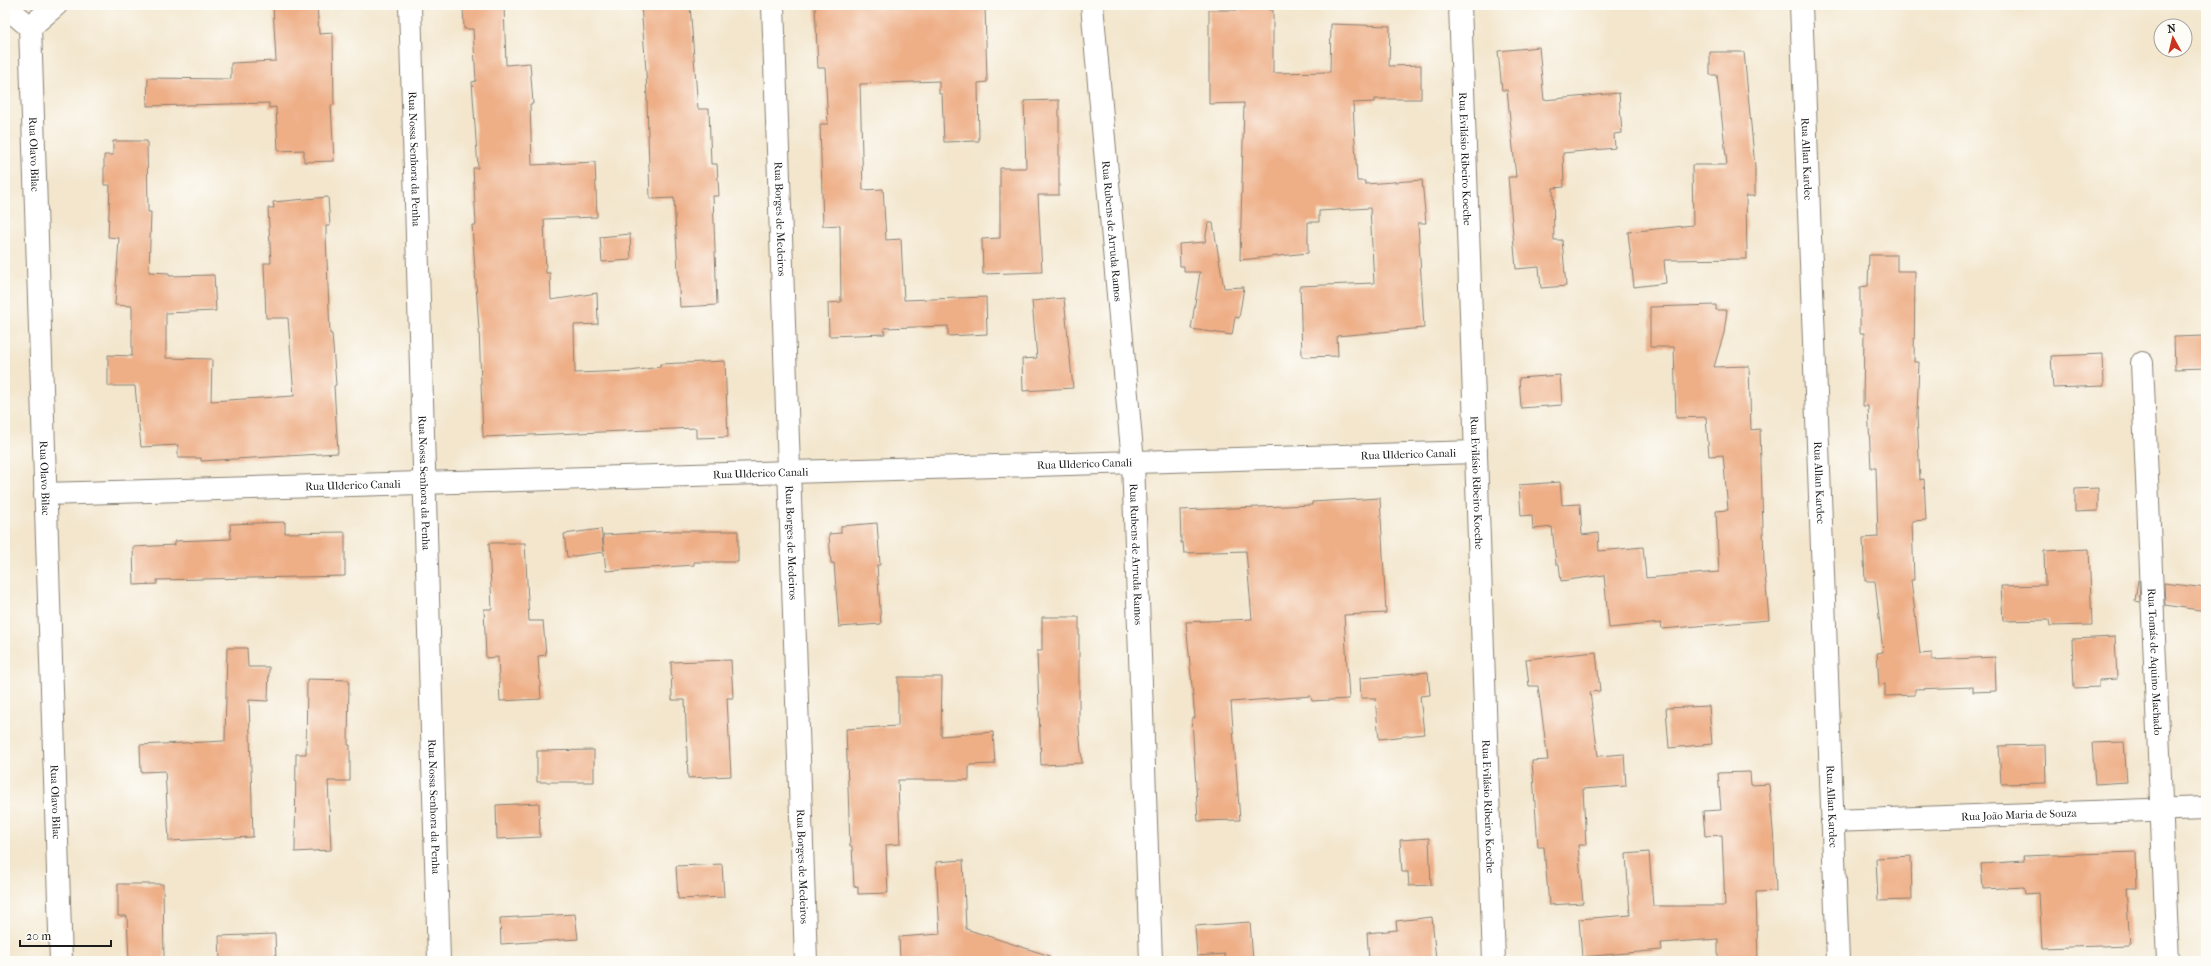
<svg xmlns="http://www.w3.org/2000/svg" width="2211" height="966" viewBox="0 0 2211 966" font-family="'IM FELL French Canon',serif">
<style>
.building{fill:#eeae86}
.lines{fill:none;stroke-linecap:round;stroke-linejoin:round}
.minor-casing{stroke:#888174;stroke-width:24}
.tertiary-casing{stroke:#888174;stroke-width:24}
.minor{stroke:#fff;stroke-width:22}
.tertiary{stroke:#fff;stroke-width:22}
.labels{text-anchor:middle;stroke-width:4;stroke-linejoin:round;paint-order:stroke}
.street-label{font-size:11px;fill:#1c1c1c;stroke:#fdfcf7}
</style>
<rect width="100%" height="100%" fill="#fdfcf7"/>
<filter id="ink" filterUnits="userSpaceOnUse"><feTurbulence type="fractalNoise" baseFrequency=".025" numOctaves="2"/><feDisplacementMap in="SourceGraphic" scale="8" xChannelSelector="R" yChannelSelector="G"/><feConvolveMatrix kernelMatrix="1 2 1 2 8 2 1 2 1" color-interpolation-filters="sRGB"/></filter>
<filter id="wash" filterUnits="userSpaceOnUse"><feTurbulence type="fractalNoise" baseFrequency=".012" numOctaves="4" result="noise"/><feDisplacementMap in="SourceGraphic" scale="16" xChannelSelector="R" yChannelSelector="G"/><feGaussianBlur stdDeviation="0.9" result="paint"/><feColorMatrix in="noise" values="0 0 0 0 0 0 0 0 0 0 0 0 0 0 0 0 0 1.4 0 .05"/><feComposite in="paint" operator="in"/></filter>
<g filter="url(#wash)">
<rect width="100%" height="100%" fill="#f3e6cd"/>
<g id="blocks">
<g class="building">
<polygon points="273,5 317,5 319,34 333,33 334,105 331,105 334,161 304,162 304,150 278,151 276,107 269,108 269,103 147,106 148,78 231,79 231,63 276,61"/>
<polygon points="463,5 504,5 506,65 530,63 533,104 530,104 532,165 595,162 597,217 544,219 546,273 550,273 551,300 597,293 598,324 574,325 575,373 630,371 660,367 660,364 725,361 728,437 696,438 696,428 483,437 479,329 472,225 476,225 473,168 478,168 472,82 476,81 473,29 464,29"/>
<polygon points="641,5 690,5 698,109 709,109 711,164 717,164 719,196 713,196 717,305 680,307 674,198 650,199 646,70"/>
<polygon points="815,5 985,5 987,82 978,83 979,141 944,142 942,94 939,94 939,81 860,84 863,190 883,189 886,240 901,239 904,300 986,297 987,334 948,336 948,326 884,328 885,334 829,336 828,303 841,302 840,225 823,226 820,124 828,124 825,68 818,68"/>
<polygon points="1242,5 1268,5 1268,10 1273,10 1273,73 1330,72 1331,24 1390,26 1389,66 1421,65 1421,99 1375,99 1375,102 1353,103 1357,181 1365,181 1365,184 1422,180 1426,223 1418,223 1424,328 1337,336 1338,356 1302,357 1300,286 1374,283 1370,208 1319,211 1319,222 1308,222 1308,253 1240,260 1244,103 1209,104 1209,10 1242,10"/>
<polygon points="1539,47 1544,100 1619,93 1622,133 1614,134 1615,148 1563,153 1564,187 1553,188 1554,240 1562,240 1566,286 1541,288 1539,267 1516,269 1508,177 1516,177 1507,90 1502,90 1498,51"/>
<polygon points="1710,52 1744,52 1755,167 1755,196 1746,196 1747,259 1664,260 1666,283 1634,287 1628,232 1693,225 1692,165 1727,165 1717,75 1710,75"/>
<polygon points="1059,100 1059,195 1038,195 1042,272 983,274 982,239 1000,238 1000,168 1026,168 1024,101"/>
<polygon points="113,141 147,141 148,212 151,212 149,272 169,273 169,276 214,275 216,311 166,313 166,358 212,359 211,401 294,396 288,318 266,318 264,263 271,263 268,208 274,208 273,202 328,197 330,226 326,226 326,236 330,334 332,334 336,385 334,386 338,453 201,461 201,458 178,458 178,445 141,447 135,386 108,386 108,355 132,356 132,306 115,305 119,238 108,237 110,185 104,185 104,155 113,155"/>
<polygon points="1208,223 1213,223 1224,288 1244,287 1239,318 1235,317 1232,335 1191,329 1200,272 1184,272 1184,266 1180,266 1179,244 1205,242"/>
<polygon points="630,234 631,260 602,262 600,237"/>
<polygon points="1869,255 1897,255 1897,271 1915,271 1914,362 1919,362 1917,415 1920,480 1924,479 1926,520 1912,521 1914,580 1911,580 1920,654 1932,653 1932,660 1995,657 1996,691 1973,692 1973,687 1915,689 1915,695 1885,696 1885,684 1879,685 1877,653 1883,652 1875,581 1865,581 1863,538 1878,537 1876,468 1871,468 1868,406 1863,406 1864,333 1860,333 1860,287 1868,286"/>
<polygon points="1064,298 1073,388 1023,391 1022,359 1037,358 1032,301"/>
<polygon points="1716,305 1716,310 1727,310 1724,333 1714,367 1749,366 1751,430 1760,429 1764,563 1769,620 1662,629 1661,623 1609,628 1604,575 1561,581 1559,564 1556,564 1552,527 1533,529 1532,515 1521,516 1519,485 1560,482 1562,505 1580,504 1582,535 1598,533 1599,551 1643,547 1646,578 1719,572 1716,511 1728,510 1723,455 1709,456 1706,417 1676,418 1674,347 1650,347 1650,307"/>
<polygon points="2206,336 2206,368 2175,369 2174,337"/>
<polygon points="2103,354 2104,386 2053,388 2051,356"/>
<polygon points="1560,375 1562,405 1521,408 1519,378"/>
<polygon points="2098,488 2098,511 2075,512 2075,489"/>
<polygon points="1380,498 1386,613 1344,615 1349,699 1312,701 1311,696 1231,702 1240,820 1198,821 1192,718 1195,718 1186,622 1252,619 1246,551 1184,553 1183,543 1181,543 1180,510 1312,505 1312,502"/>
<polygon points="285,522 285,533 345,532 345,576 157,580 157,584 134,585 133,547 175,545 175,541 231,539 230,524"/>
<polygon points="877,523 880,565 877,565 881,624 839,627 834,563 831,563 829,534 841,533 841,526"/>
<polygon points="601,529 604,551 603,535 674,531 738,531 738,562 694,562 694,565 606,571 604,552 567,557 564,534"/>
<polygon points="489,543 525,543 529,621 543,621 546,655 538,656 541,699 500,701 498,657 486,658 484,609 492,609"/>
<polygon points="2089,549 2092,625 2050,626 2049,620 2003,621 2001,586 2045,585 2044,551"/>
<polygon points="2138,580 2139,580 2140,602 2135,601"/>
<polygon points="2164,583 2206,588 2206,611 2165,605"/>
<polygon points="1042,617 1079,617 1079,728 1082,763 1041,765 1037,651 1042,651"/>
<polygon points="2115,637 2117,679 2099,680 2099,687 2074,688 2072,639"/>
<polygon points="227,648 247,648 248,667 269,667 268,701 249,700 253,837 169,841 165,771 141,772 140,745 225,741"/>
<polygon points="1596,652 1600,691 1590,692 1598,756 1624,754 1626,786 1583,789 1586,845 1578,845 1583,903 1549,905 1544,847 1538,847 1532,761 1548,760 1538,686 1529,686 1526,659"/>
<polygon points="731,660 733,698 727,698 731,776 688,778 685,700 672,700 671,662"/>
<polygon points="1428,672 1430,695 1420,696 1424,734 1379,739 1375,698 1361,698 1360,678"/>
<polygon points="898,677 942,677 941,736 993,732 995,764 969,765 969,780 898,780 900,844 886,845 888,893 858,894 858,886 854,887 852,846 850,846 846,729 898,726"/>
<polygon points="307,679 349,680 348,745 350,745 350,781 328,781 331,850 295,852 296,754 306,754"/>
<polygon points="1709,706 1712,744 1669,748 1666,708"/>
<polygon points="2124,742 2127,782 2095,784 2092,743"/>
<polygon points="2045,745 2046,783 2001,784 1999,746"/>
<polygon points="594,750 594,782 537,782 537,751"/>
<polygon points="1750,772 1751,785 1769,784 1774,842 1776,891 1756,892 1758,961 1718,961 1718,939 1661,943 1662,950 1582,957 1579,919 1630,915 1626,854 1649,852 1653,906 1725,906 1722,835 1705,836 1703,811 1721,810 1718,773"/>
<polygon points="539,803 540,837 497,839 496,805"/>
<polygon points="1429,838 1431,885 1409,886 1408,872 1402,872 1400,840"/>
<polygon points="2136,852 2137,888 2126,888 2130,945 2042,948 2039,893 2025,894 2024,887 1983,889 1981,864 2024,861 2023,856"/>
<polygon points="1911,856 1912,900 1878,901 1876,858"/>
<polygon points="963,860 966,929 1050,956 1049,961 900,961 899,937 940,934 936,862"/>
<polygon points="722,864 724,897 678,899 676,866"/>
<polygon points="118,884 163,884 164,961 129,961 127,916 118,916"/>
<polygon points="575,914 578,939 501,944 500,918"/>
<polygon points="1432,917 1436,961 1369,961 1367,933 1397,930 1396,921"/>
<polygon points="1250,922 1253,960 1225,961 1225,954 1197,956 1195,926"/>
<polygon points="275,934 276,961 220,961 219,936"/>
</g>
</g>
</g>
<g filter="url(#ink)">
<use href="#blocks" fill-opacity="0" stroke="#888174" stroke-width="1"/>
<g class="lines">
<g class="minor-casing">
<g id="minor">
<path id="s1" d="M773 5 806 961"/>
<path id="s2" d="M1092 5 1133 462 1151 961"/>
<path id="s3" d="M1460 5 1494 961"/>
<path id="s4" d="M1801 5 1838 961"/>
<path id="s5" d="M5 6 30 27 61 961"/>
<polyline points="30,27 56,5"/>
<path id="s6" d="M2142 363 2168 961"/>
<path id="s7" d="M45 494 1476 452"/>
<path id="s8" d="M1832 821 2206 808"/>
</g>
</g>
<g class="tertiary-casing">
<g id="tertiary">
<path id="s9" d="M410 5 439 961"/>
</g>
</g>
<use href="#minor" class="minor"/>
<use href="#tertiary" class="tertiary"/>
</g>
</g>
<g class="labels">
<g class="street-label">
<text dy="4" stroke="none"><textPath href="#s5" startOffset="160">Rua Olavo Bilac</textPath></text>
<text dy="4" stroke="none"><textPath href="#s9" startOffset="154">Rua Nossa Senhora da Penha</textPath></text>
<text dy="4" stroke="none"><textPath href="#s3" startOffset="154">Rua Evilásio Ribeiro Koeche</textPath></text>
<text dy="4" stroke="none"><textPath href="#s4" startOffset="154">Rua Allan Kardec</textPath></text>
<text dy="4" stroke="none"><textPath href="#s1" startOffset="214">Rua Borges de Medeiros</textPath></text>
<text dy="4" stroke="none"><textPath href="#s2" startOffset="227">Rua Rubens de Arruda Ramos</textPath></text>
<text dy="4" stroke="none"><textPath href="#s7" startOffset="1364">Rua Ulderico Canali</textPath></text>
<text dy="4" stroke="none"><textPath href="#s7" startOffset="1040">Rua Ulderico Canali</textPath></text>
<text dy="4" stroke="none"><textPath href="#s7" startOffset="716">Rua Ulderico Canali</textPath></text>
<text dy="4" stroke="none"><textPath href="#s5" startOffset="484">Rua Olavo Bilac</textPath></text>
<text dy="4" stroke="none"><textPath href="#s9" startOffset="478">Rua Nossa Senhora da Penha</textPath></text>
<text dy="4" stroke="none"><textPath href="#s3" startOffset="478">Rua Evilásio Ribeiro Koeche</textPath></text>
<text dy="4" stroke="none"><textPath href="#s4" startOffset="478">Rua Allan Kardec</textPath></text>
<text dy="4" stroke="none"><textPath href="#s7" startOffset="308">Rua Ulderico Canali</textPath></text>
<text dy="4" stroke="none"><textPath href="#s1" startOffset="538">Rua Borges de Medeiros</textPath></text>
<text dy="4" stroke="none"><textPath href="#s2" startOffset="551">Rua Rubens de Arruda Ramos</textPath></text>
<text dy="4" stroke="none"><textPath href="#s6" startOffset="299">Rua Tomás de Aquino Machado</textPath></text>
<text dy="4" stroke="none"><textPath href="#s5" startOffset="808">Rua Olavo Bilac</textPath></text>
<text dy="4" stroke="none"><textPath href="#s9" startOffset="802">Rua Nossa Senhora da Penha</textPath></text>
<text dy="4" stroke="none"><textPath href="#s3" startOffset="802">Rua Evilásio Ribeiro Koeche</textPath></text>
<text dy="4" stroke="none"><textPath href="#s4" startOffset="802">Rua Allan Kardec</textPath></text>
<text dy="4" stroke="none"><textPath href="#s8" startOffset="187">Rua João Maria de Souza</textPath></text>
<text dy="4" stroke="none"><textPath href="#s1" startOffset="862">Rua Borges de Medeiros</textPath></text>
</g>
</g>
<rect width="2211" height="966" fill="none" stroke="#fdfcf7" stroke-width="20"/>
<g transform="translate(2173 38) rotate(352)"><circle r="19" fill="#fdfcf7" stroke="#a3a29f"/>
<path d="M0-3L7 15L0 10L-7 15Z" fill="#c8321e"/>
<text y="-6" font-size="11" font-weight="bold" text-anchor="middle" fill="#1c1c1c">N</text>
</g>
<path d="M20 940v6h91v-6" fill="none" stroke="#1c1c1c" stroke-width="2"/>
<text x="26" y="940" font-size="12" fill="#1c1c1c" stroke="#fdfcf7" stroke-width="3" paint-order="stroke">20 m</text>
</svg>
